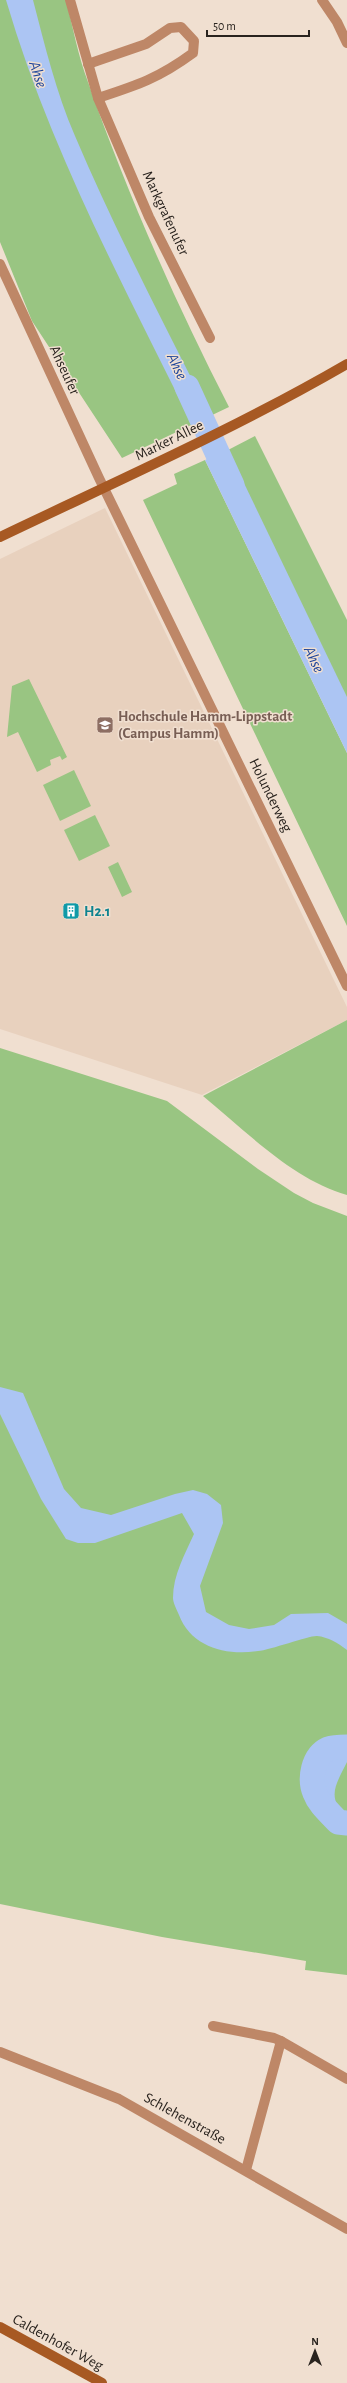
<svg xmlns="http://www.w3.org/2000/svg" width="347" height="2383" viewBox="0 0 347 2383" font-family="'Alegreya Sans',sans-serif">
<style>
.built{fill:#e8d1be}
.green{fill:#99c582}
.water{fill:#acc5f3}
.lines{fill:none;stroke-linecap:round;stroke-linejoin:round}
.river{stroke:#acc5f3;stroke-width:25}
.street{stroke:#be8767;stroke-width:10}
.secondary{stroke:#a75923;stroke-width:10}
.labels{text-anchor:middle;stroke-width:3;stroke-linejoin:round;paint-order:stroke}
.street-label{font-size:15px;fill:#29231e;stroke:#f0dfd0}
.education-label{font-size:15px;font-weight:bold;fill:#785e54;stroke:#f0dfd0;text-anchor:start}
.culture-label{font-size:15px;font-weight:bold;fill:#0d838f;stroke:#f0dfd0;text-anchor:start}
.water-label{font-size:16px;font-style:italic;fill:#1d449b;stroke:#f0dfd0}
</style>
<rect width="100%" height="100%" fill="#f0dfd0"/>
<polygon class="built" points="105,508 347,1007 347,1020 202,1095 0,1029 0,559"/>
<g class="green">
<path d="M0 0H66C73 27 78 56 88 82 127 193 175 302 229 407L122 458 32 321 0 242Z"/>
<polygon points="255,436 347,620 347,707 228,450"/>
<polygon points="205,460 347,753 347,926 143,500 177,484 174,474"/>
<polygon points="29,679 67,757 62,760 60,756 50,760 51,765 37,772 18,732 7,737 12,686"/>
<polygon points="74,770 91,806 60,821 43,785"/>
<polygon points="95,815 110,846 79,861 64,830"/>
<polygon points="118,862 132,892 122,897 108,867"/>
<path d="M347 1020V1195C292 1179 247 1132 203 1096Z"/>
<polygon points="0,1048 167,1101 258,1169 294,1193 313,1203 347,1216 347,1975 305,1970 306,1961 162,1937 0,1904"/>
</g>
<g class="water">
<path d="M6 0H33C45 46 56 92 75 136 115 230 163 322 209 413L191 422C123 285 49 147 6 0Z"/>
<polygon points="228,450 347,697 347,753 205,460"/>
<path d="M0 1387 23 1393 64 1489 81 1508 111 1515 175 1494 193 1490 207 1494 221 1505 223 1523 200 1586 206 1612 229 1625 249 1629 274 1625 291 1614 328 1613 347 1624V1650C338 1643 328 1637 317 1636 311 1635 270 1650 258 1651 226 1656 191 1647 179 1615 177 1610 173 1603 173 1598 173 1575 185 1554 194 1534L182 1513 95 1543H78L66 1539 41 1499 0 1414Z"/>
<path d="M347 1743C347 1748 347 1757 347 1762 337 1783 325 1797 347 1817V1834L323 1820 311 1786 324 1749Z"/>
</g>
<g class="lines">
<g class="river">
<polyline points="187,387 232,485"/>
<path d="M347 1747C341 1747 334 1747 328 1749 313 1756 309 1779 315 1793 319 1804 330 1813 338 1822L347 1823"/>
</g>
<g class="street">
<polyline points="70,0 98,98 149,217 210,338"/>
<polyline points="322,0 337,22 347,43"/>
<path d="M88 64 146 44 170 28 181 27 194 41 193 53C159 78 138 85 98 98"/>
<polyline points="0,264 99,478 347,986"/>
<polyline points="213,2026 274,2038 281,2041"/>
<polyline points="0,2052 119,2099 347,2229"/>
<polyline points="246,2170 281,2041 347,2079"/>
</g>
<g class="secondary">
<path d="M0 537C117 481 235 429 347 364"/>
<polyline points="0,2327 102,2383"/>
</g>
</g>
<defs>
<g id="university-square" transform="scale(0.9)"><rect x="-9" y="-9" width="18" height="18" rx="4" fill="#8d6e63" stroke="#f0dfd0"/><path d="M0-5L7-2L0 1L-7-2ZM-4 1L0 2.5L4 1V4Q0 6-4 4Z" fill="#fff"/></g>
<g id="building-square" transform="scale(0.9)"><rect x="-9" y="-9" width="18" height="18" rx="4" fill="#0f9aa8" stroke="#f0dfd0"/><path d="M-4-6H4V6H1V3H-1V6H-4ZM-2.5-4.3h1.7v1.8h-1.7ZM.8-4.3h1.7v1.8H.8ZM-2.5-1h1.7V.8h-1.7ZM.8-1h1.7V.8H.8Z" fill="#fff"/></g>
</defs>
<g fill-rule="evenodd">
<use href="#university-square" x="105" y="725"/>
<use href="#building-square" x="71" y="911"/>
</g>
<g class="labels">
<g class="street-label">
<text transform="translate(166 213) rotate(65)" y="5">Markgrafenufer</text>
<text transform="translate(65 370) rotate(65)" y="5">Ahseufer</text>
<text transform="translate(169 440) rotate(-26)" y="5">Marker Allee</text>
<text transform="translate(271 795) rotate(64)" y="5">Holunderweg</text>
<text transform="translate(185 2118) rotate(29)" y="5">Schlehenstraße</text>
<text transform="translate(58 2342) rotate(29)" y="5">Caldenhofer Weg</text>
</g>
<g class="education-label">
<text x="118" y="721">Hochschule Hamm-Lippstadt<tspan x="118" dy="17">(Campus Hamm)</tspan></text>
</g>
<g class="culture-label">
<text x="84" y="916">H2.1</text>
</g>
<g class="water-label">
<text transform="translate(39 74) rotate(72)" y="6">Ahse</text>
<text transform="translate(178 366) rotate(65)" y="6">Ahse</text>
<text transform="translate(315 659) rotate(65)" y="6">Ahse</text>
</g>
</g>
<g transform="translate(315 2351)" stroke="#f0dfd0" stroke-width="3" paint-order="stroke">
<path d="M0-3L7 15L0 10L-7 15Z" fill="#29231e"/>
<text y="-6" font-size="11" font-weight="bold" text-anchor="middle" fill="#29231e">N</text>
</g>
<path d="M207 30v6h102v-6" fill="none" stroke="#29231e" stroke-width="2"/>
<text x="213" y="30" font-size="12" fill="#29231e" stroke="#f0dfd0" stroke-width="3" paint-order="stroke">50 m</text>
</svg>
